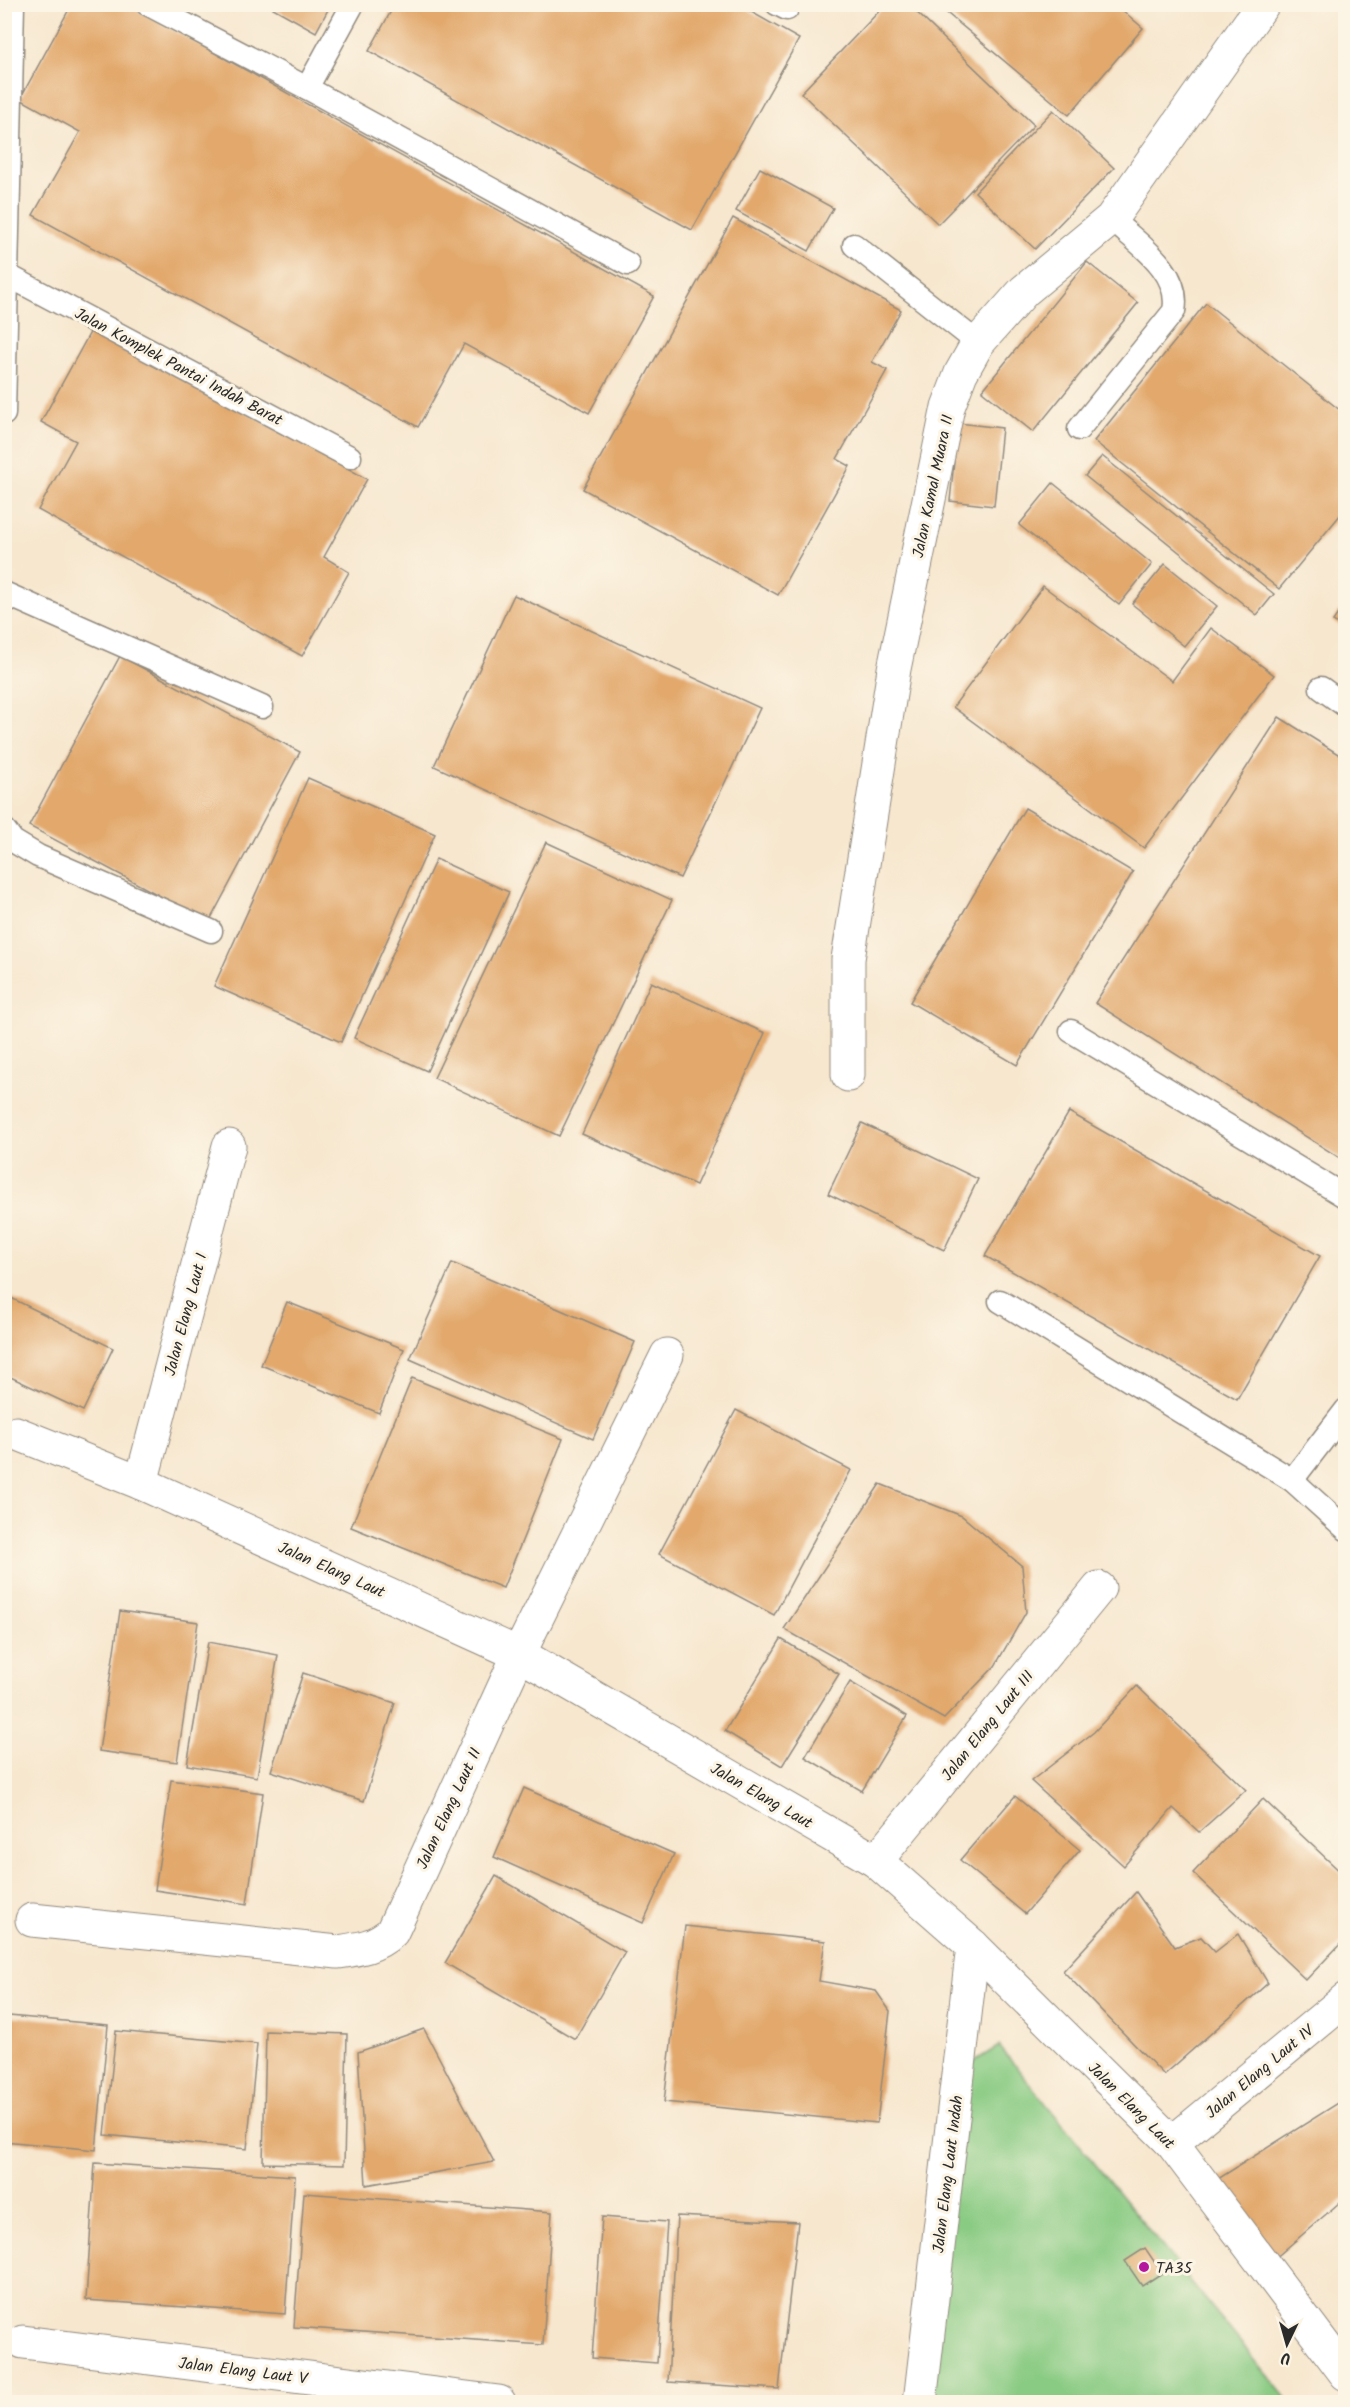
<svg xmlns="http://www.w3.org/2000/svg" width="1350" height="2407" viewBox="0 0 1350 2407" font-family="Kalam,sans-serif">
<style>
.green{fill:#89cb83;stroke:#5a7b57;stroke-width:1.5}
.building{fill:#e2a86c}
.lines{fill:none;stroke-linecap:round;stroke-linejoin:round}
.lane-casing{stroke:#91897d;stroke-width:25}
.street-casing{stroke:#91897d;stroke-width:35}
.lane{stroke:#fff;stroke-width:22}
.street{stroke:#fff;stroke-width:33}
.poi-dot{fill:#b5179e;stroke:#fcf5e5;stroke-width:2}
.labels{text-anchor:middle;stroke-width:6;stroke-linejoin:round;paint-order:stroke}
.street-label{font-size:16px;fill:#2b2b2b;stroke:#fcf5e5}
.poi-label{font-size:16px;fill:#2b2b2b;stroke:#fcf5e5;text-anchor:start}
</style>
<rect width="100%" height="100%" fill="#fcf5e5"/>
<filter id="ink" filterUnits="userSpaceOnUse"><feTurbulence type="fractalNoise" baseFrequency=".0167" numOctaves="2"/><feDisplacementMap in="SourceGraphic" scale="12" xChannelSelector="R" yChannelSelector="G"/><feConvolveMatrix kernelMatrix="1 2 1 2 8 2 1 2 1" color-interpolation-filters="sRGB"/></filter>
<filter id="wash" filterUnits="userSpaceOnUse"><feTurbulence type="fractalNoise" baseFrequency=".008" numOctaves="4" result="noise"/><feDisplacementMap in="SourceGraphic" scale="24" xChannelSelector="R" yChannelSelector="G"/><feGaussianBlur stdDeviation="1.35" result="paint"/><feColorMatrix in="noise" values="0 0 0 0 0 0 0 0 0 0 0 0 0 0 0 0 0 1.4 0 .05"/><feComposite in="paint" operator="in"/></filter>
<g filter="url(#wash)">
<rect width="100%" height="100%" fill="#f7e7cf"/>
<polygon class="green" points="999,2046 1289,2402 928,2402 965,2067"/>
<g id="blocks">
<g class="building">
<polygon points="72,4 126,4 654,296 589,413 464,344 418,427 33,215 80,132 20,99"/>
<polygon points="266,4 331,4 316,32"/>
<polygon points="395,4 737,4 799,39 692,230 369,51"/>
<polygon points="886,4 908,4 1034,125 938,224 801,93"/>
<polygon points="936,4 1115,4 1143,28 1069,115"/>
<polygon points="1053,110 1114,168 1035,249 975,192"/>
<polygon points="760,168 833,208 809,251 736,211"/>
<polygon points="733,218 901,310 872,362 887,370 837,459 850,466 778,595 583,489"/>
<polygon points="1087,262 1138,303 1033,432 982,391"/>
<polygon points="1206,303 1346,415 1346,508 1279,589 1094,441"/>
<polygon points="93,327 367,479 324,557 349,572 302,656 38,510 76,441 41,422"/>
<polygon points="958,423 1002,428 994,506 950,501"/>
<polygon points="1102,456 1274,594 1257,615 1085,476"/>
<polygon points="1053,483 1152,564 1119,605 1019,525"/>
<polygon points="1165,564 1217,606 1184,646 1132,604"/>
<polygon points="1043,586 1172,681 1211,628 1274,675 1144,848 953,707"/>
<polygon points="514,595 760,708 680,878 434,766"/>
<polygon points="1346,602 1346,629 1333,621"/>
<polygon points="120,656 300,752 209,922 29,826"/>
<polygon points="1279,717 1346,759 1346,1162 1095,1003"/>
<polygon points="308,778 435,834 341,1042 214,986"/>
<polygon points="1025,808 1133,872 1017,1065 910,1002"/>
<polygon points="546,842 672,900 559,1136 434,1078"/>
<polygon points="436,859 509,892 427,1071 354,1038"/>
<polygon points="651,982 765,1033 696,1185 582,1134"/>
<polygon points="1069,1112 1320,1256 1237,1399 985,1256"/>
<polygon points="862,1123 978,1179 944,1250 828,1194"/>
<polygon points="452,1263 635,1342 593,1439 410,1359"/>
<polygon points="7,1296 113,1348 83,1411 4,1374 4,1302"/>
<polygon points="287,1302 404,1349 379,1413 261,1365"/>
<polygon points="412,1378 563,1439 503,1588 351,1527"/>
<polygon points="736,1410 851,1470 774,1615 659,1554"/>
<polygon points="880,1484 962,1516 1022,1566 1026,1612 995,1666 944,1719 784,1629"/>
<polygon points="120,1611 198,1622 177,1762 99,1751"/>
<polygon points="781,1639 839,1674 782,1766 725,1731"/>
<polygon points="208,1642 278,1655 257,1777 187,1765"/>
<polygon points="303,1673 395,1703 364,1801 271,1771"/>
<polygon points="850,1682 907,1716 862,1791 805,1757"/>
<polygon points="1137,1686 1246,1790 1199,1832 1173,1808 1124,1866 1031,1781 1094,1732"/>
<polygon points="171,1780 263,1793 247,1904 155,1890"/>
<polygon points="524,1788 674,1854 643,1923 494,1857"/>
<polygon points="1015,1796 1080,1850 1025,1914 960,1860"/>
<polygon points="1263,1799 1346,1877 1346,1938 1306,1980 1193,1873"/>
<polygon points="496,1876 625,1952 575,2039 445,1963"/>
<polygon points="1136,1892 1175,1947 1201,1937 1215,1952 1238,1934 1268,1983 1164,2075 1063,1971"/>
<polygon points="685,1926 825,1941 819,1981 876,1991 890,2011 877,2123 664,2102"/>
<polygon points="9,2016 108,2025 96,2150 4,2141 4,2064"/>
<polygon points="424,2029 494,2162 366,2185 358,2052"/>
<polygon points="116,2031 257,2044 247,2149 105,2135"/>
<polygon points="266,2031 347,2034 344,2165 263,2163"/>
<polygon points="1346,2098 1346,2197 1273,2260 1210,2184"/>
<polygon points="95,2163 295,2176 285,2314 86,2300"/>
<polygon points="304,2193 552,2212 543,2345 294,2327"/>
<polygon points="677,2216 798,2222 779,2389 668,2382"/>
<polygon points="602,2217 667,2222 657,2363 592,2358"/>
<polygon points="1145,2248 1162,2273 1142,2286 1125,2261"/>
</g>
</g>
</g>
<g filter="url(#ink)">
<use href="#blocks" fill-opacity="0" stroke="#91897d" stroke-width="1.5"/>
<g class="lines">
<g class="lane-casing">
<g id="lane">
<polyline points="147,4 307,88 628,264"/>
<polyline points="777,4 787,9"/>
<polyline points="307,88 353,4"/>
<polyline points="854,245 978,343"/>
<polyline points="7,275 350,457"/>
<polyline points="4,414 13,4"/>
<path d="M1079 429 1174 311C1182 271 1137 243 1111 219"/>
<polyline points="4,593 262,707"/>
<polyline points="1321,688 1346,706"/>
<polyline points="4,829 13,841 38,856 211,931"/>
<polyline points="1071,1031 1346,1197"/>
<polyline points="1000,1301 1292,1480 1346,1529"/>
<polyline points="1292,1480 1346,1410"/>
</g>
</g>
<g class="street-casing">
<g id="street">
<polyline points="848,1075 848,959 894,669 948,407 961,373 978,343 1024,291 1111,219 1263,4"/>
<polyline points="16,1433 141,1483 519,1654 876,1861 973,1946 1172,2143 1346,2374"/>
<polyline points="141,1483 229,1146"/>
<polyline points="876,1861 1099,1588"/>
<path d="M32 1920 338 1952C359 1949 375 1947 392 1932L519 1654 667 1355"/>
<polyline points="1172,2143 1346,1999"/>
<polyline points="23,2342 499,2402"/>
<polyline points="920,2402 973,1946"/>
</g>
</g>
<use href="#lane" class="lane"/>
<use href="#street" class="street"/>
</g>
</g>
<circle class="poi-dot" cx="1144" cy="2267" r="6"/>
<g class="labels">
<g class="street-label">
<text transform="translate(179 366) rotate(28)" y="6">Jalan Komplek Pantai Indah Barat</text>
<text transform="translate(932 486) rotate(-78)" y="6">Jalan Kamal Muara II</text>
<text transform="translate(185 1314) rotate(-75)" y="6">Jalan Elang Laut I</text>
<text transform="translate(332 1569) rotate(24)" y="6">Jalan Elang Laut</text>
<text transform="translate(987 1725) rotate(-51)" y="6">Jalan Elang Laut III</text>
<text transform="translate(762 1795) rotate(30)" y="6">Jalan Elang Laut</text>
<text transform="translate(448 1808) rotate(-65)" y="6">Jalan Elang Laut II</text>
<text transform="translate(1259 2071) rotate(-40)" y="6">Jalan Elang Laut IV</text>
<text transform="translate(1132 2105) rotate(45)" y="6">Jalan Elang Laut</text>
<text transform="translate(947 2174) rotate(-83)" y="6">Jalan Elang Laut Indah</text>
<text transform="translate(243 2370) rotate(7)" y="6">Jalan Elang Laut V</text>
</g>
<g class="poi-label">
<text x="1156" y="2273">TA35</text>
</g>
</g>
<rect width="1350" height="2407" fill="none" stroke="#fcf5e5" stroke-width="24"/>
<g transform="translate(1287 2344) rotate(185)" stroke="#fcf5e5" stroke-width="4.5" paint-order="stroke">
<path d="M0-4.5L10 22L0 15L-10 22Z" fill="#2b2b2b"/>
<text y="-9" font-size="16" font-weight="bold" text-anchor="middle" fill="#2b2b2b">U</text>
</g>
</svg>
